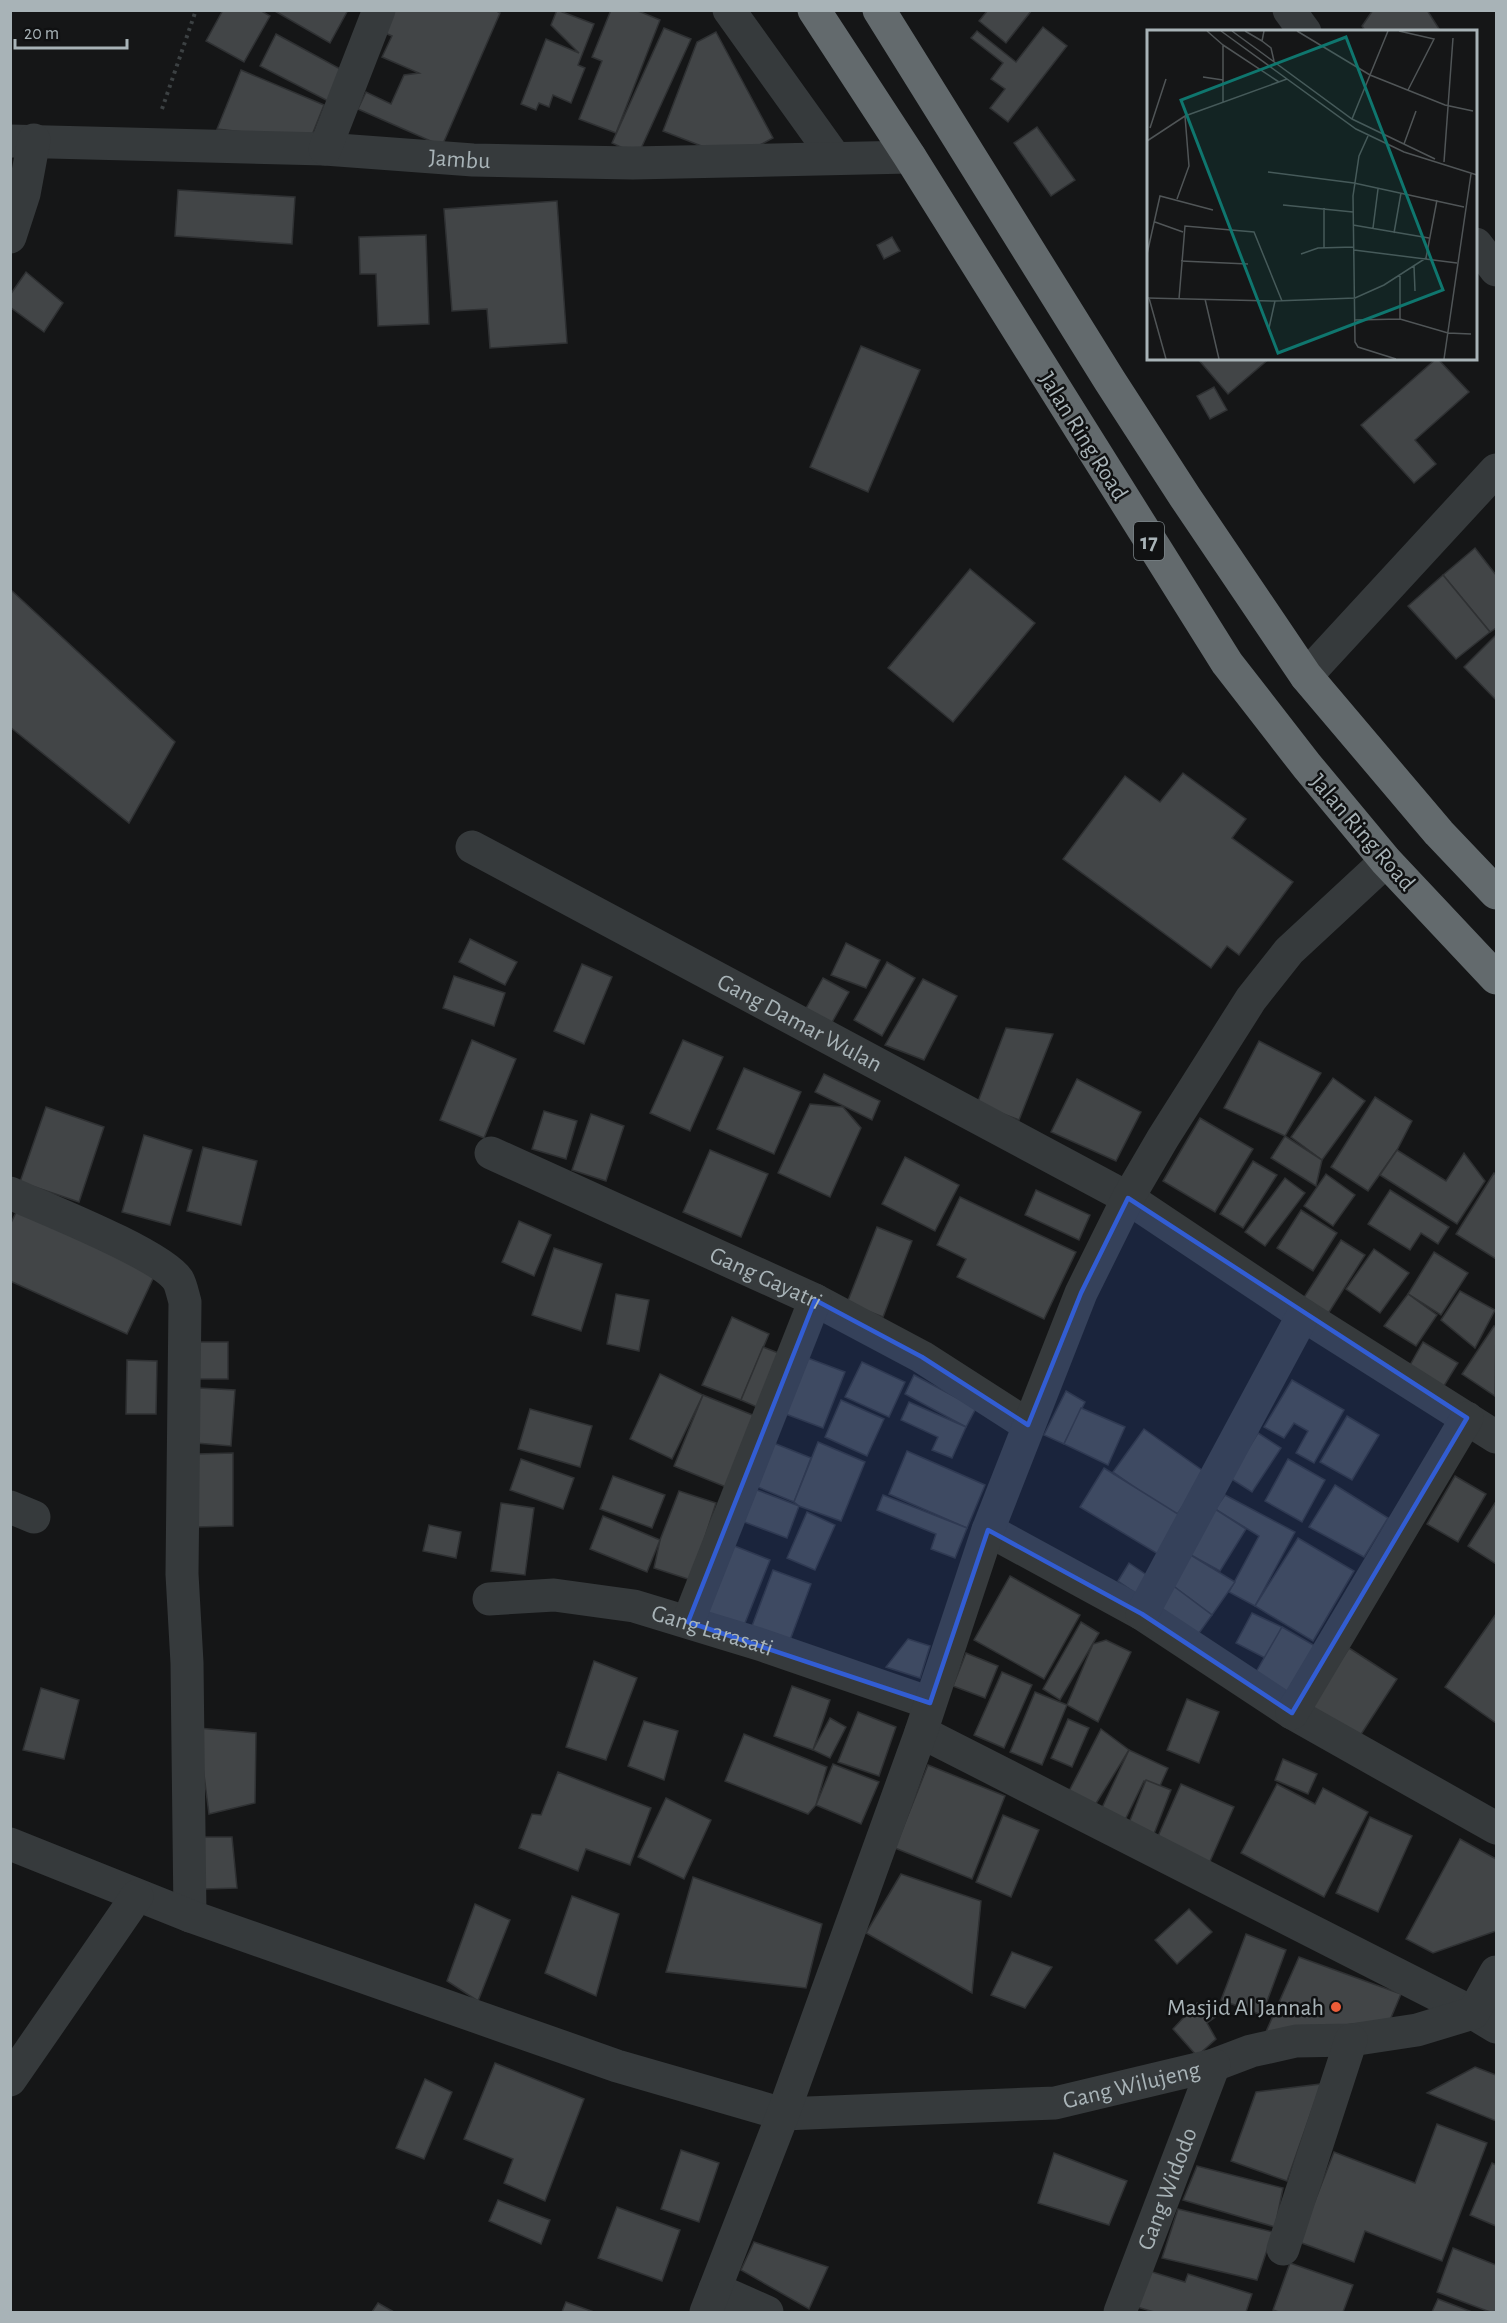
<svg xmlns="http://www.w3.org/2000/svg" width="1507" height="2323" viewBox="0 0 1507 2323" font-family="'Alegreya Sans',sans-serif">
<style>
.building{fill:#424547;stroke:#2f3133;stroke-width:1.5}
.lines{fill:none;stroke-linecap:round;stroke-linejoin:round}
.path{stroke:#3c4143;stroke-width:4;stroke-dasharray:3 4.5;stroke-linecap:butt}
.minor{stroke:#363a3c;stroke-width:33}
.highway{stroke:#636a6d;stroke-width:33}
.marked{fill:#325dd3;fill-opacity:0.2;stroke:#325dd3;stroke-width:4.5;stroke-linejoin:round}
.poi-dot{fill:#ec5c38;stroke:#101112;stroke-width:2}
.labels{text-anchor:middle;stroke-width:5;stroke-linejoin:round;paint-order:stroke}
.shield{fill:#101112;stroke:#7a8286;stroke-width:1.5}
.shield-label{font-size:22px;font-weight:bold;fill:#a8b3b7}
.street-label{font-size:24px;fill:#a8b3b7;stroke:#101112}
.poi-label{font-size:24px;fill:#a8b3b7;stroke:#101112;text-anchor:end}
.inset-road{fill:none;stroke:#505557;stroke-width:1.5}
.view{fill:#0f766e;fill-opacity:0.15;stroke:#0f766e;stroke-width:3}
.inset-edge{fill:none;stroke:#a8b3b7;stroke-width:3}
</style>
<rect width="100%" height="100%" fill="#151617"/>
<g class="building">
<polygon points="223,10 260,10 270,16 244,62 206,41"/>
<polygon points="273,10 348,10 330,43"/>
<polygon points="389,10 495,10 500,13 442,146 358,109 366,92 391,104 404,75 419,73 382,57 392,36 380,31"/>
<polygon points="557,10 594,24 578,65 585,68 571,103 553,95 549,107 539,103 536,110 521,104 546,39 579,53 551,25"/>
<polygon points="611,10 636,10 660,20 616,133 579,119 602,61 592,57"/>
<polygon points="988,10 1032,10 1006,43 979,21"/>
<polygon points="1373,10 1427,10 1441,32 1366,32 1362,26"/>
<polygon points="1043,27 1067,46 1008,122 990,108 1005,89 991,79 1003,63 971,38 977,31 1016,62"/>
<polygon points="664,28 691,39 638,155 612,143"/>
<polygon points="716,32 773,138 754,148 704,147 663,131 697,42"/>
<polygon points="276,34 344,71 328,101 260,66"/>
<polygon points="241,70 324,105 310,140 217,129"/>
<polygon points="1037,127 1075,180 1051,196 1014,143"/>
<polygon points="178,190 295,197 292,244 175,236"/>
<polygon points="557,201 567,343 490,348 487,309 452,311 444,209"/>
<polygon points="426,235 429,324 378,326 376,274 360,274 359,237"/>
<polygon points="892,237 900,251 884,259 877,245"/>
<polygon points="26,272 63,303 44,332 10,307 10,295"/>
<polygon points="861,346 920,370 868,492 810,467"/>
<polygon points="1197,358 1270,358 1228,394"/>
<polygon points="1437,358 1469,392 1415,440 1436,464 1414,483 1361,425"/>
<polygon points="1214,387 1227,410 1210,419 1197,396"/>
<polygon points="1475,548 1496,575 1496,628 1490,632 1443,575"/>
<polygon points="970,569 1035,623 953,722 888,668"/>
<polygon points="1443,575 1490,632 1456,659 1408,606"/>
<polygon points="10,589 175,742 129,823 10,727"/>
<polygon points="1496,635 1496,700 1464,667"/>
<polygon points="1183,773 1246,819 1232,838 1293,882 1239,955 1227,946 1211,968 1063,859 1125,776 1160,802"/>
<polygon points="470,939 517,962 505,985 459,962"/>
<polygon points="846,943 880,960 866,988 831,975"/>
<polygon points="887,962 915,978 882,1036 854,1020"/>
<polygon points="582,964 612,977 584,1044 554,1031"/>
<polygon points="454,976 505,993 494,1026 443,1008"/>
<polygon points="823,978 849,992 830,1026 804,1012"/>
<polygon points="923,979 957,996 924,1060 885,1045"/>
<polygon points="1006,1028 1053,1034 1019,1120 977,1104"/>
<polygon points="472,1040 516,1059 484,1138 440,1120"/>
<polygon points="683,1040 723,1057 690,1131 650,1113"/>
<polygon points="1259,1041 1321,1073 1285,1136 1224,1108"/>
<polygon points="744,1068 801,1092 774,1154 717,1129"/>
<polygon points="824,1074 880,1101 872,1120 815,1092"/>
<polygon points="1333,1078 1365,1101 1322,1160 1291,1137"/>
<polygon points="1077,1079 1141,1112 1116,1161 1051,1132"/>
<polygon points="1375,1097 1412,1121 1397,1150 1368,1191 1331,1167"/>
<polygon points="810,1104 843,1107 861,1128 830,1197 778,1173"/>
<polygon points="46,1107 104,1127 79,1202 20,1182"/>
<polygon points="544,1111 577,1121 566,1159 532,1149"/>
<polygon points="591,1114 624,1126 606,1181 572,1170"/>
<polygon points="1200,1118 1253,1149 1215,1212 1163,1181"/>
<polygon points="144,1135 192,1150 170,1225 122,1212"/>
<polygon points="1285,1136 1322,1160 1316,1186 1271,1158"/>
<polygon points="203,1147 257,1161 241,1225 187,1211"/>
<polygon points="710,1150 768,1174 741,1237 683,1212"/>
<polygon points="1397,1150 1446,1181 1464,1153 1485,1181 1457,1224 1380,1175"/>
<polygon points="905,1157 959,1185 935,1231 882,1204"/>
<polygon points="1253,1161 1277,1175 1243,1228 1220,1214"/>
<polygon points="1494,1173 1496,1175 1496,1259 1456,1234"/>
<polygon points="1326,1174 1355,1195 1333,1226 1304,1206"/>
<polygon points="1285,1178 1305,1193 1265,1246 1245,1232"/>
<polygon points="1036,1190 1090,1215 1079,1240 1025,1215"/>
<polygon points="1390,1190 1449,1227 1438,1244 1421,1233 1410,1250 1368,1224"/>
<polygon points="960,1197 1076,1252 1044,1319 957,1277 966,1259 937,1245"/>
<polygon points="20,1204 158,1268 127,1334 10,1281 10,1225"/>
<polygon points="1301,1210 1337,1233 1313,1271 1277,1248"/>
<polygon points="519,1221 551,1235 534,1276 502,1262"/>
<polygon points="877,1227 912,1241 883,1317 847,1303"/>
<polygon points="1341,1240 1365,1255 1326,1317 1301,1302"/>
<polygon points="554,1248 602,1264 581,1331 532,1315"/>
<polygon points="1374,1249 1409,1273 1380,1313 1346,1289"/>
<polygon points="1434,1252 1468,1273 1441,1315 1408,1294"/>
<polygon points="1460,1291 1495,1310 1475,1348 1441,1320"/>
<polygon points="616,1294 649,1300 639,1351 607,1344"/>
<polygon points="1408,1294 1437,1315 1416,1346 1384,1326"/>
<polygon points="732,1317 769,1334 741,1400 702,1385"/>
<polygon points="1494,1326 1496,1327 1495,1396 1462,1374"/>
<rect x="194" y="1342" width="34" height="37"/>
<polygon points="1423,1342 1458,1363 1439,1394 1405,1374"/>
<polygon points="763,1347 786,1356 764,1410 741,1400"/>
<polygon points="805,1357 845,1372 823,1428 783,1413"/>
<polygon points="127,1360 157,1361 156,1414 126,1414"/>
<polygon points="862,1362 905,1382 889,1417 845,1397"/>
<polygon points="660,1374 703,1395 672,1459 630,1439"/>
<polygon points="914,1375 976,1408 966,1427 905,1394"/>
<polygon points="1292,1380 1344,1410 1314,1463 1296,1453 1308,1431 1294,1423 1284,1438 1264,1427"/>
<polygon points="199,1388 235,1390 231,1446 196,1443"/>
<polygon points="1066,1391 1085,1402 1064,1444 1044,1435"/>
<polygon points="703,1395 760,1418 731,1489 674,1466"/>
<polygon points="841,1400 884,1419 867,1456 825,1437"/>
<polygon points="909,1402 966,1427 952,1458 932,1450 938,1437 901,1420"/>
<polygon points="1081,1408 1125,1427 1108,1465 1064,1444"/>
<polygon points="530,1409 592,1426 580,1467 518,1449"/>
<polygon points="1347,1416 1379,1435 1352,1480 1320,1462"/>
<polygon points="1144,1429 1206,1473 1176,1516 1113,1472"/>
<polygon points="1258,1433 1281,1448 1252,1492 1230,1478"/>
<polygon points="771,1442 811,1458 794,1502 753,1485"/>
<polygon points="818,1442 865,1462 841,1521 799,1506 794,1502"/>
<polygon points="907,1451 985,1485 967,1528 889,1494"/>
<polygon points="233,1453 233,1526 197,1527 196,1454"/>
<polygon points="521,1459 574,1478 563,1509 510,1490"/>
<polygon points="1288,1459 1325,1480 1302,1522 1265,1501"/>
<polygon points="1104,1468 1186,1519 1163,1557 1080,1507"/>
<polygon points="613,1476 665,1495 652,1528 600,1509"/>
<polygon points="1455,1476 1486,1494 1458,1542 1427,1524"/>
<polygon points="1335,1485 1388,1518 1364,1557 1309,1527"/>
<polygon points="752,1488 799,1506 787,1538 739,1520"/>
<polygon points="679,1491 716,1503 691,1580 654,1568 660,1540"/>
<polygon points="883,1495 967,1528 955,1558 931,1549 936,1534 877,1510"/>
<polygon points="1225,1495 1295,1532 1255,1606 1229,1592 1259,1536 1215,1509"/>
<polygon points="501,1503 534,1508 525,1575 491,1571"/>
<polygon points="1495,1503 1496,1504 1496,1564 1468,1546"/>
<polygon points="1215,1509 1246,1529 1220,1571 1189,1554"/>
<polygon points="807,1512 835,1525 815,1570 787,1558"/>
<polygon points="603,1516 660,1540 647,1572 590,1549"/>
<polygon points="429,1525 461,1532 456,1558 423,1551"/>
<polygon points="1298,1538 1354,1571 1313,1641 1255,1606"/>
<polygon points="727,1543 770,1560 743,1628 700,1611"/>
<polygon points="1189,1554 1235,1582 1212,1615 1168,1582"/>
<polygon points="1129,1563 1151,1578 1140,1596 1118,1581"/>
<polygon points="773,1570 811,1584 787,1648 749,1634"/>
<polygon points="1010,1576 1080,1615 1044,1679 974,1640"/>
<polygon points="1168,1582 1212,1615 1194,1640 1150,1607"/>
<polygon points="1252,1613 1282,1627 1267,1659 1236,1643"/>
<polygon points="1496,1614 1496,1723 1445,1687"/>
<polygon points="1081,1622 1099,1633 1060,1700 1043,1689"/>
<polygon points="1282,1627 1322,1650 1292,1702 1252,1679"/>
<polygon points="908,1639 930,1646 920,1678 886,1667"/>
<polygon points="1106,1640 1131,1652 1098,1722 1067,1705 1093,1644"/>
<polygon points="1349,1648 1397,1679 1356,1742 1308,1710"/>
<polygon points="966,1653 998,1666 985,1698 953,1686"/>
<polygon points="594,1661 637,1678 606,1760 566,1747"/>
<polygon points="1002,1672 1032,1685 1004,1748 974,1735"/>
<polygon points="792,1686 830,1700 813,1750 774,1736"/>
<polygon points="41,1688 79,1700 64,1759 23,1750"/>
<polygon points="1035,1692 1067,1705 1042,1765 1010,1752"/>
<polygon points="1187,1699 1219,1712 1199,1763 1167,1750"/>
<polygon points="858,1712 896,1727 879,1776 838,1762"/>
<polygon points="830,1718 846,1727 830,1758 813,1750"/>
<polygon points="1068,1719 1089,1728 1072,1767 1051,1758"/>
<polygon points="644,1721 678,1731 664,1780 628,1766"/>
<polygon points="198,1728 256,1733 255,1803 209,1814"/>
<polygon points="1101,1729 1129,1750 1092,1810 1066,1797"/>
<polygon points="744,1734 827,1767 816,1805 808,1814 725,1781"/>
<polygon points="1129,1750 1168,1768 1159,1788 1144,1781 1124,1822 1100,1812"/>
<polygon points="1283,1759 1317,1774 1308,1794 1275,1780"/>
<polygon points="833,1764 879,1782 861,1824 816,1805"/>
<polygon points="928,1765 1005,1796 972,1879 895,1848"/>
<polygon points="558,1772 651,1808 630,1865 586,1849 578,1871 519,1848 532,1814 541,1815"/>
<polygon points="1146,1780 1171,1790 1152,1839 1127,1828"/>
<polygon points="1181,1784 1234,1807 1208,1866 1155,1843"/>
<polygon points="1277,1784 1315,1804 1323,1788 1368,1812 1324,1897 1241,1853"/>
<polygon points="666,1798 711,1820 684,1879 638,1857"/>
<polygon points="1003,1815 1039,1830 1011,1897 976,1882"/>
<polygon points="1370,1817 1412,1836 1378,1912 1336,1893"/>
<polygon points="203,1837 232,1837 237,1888 205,1889"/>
<polygon points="1460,1839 1496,1859 1496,1931 1433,1953 1406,1939"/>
<polygon points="901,1874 981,1901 972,1993 866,1933"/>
<polygon points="693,1877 822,1924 806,1988 666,1972"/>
<polygon points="572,1896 619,1914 596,1996 545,1973"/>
<polygon points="475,1904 510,1920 478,2001 447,1981"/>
<polygon points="1189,1909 1212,1932 1177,1964 1155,1940"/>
<polygon points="1246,1934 1286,1950 1262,2015 1221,2000"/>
<polygon points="1012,1952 1052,1967 1025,2008 991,1995"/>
<polygon points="1299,1957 1401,1994 1390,2020 1265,2034"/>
<polygon points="1197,2003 1224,2011 1207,2023 1216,2039 1197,2056 1173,2029"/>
<polygon points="495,2063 584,2099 545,2201 504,2183 513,2159 464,2139"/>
<polygon points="1475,2067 1496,2075 1496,2121 1427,2093"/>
<polygon points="425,2079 452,2092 424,2159 396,2148"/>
<polygon points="1321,2084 1287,2181 1231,2161 1256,2092"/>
<polygon points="1437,2124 1487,2143 1442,2261 1365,2231 1354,2262 1299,2242 1334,2152 1415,2183"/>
<polygon points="681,2150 719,2163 699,2222 661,2209"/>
<polygon points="1054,2153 1127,2181 1109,2225 1038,2203"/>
<polygon points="1492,2163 1496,2165 1496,2226 1470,2215"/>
<polygon points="1197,2166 1283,2188 1275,2227 1183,2200"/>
<polygon points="498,2200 550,2220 541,2244 489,2221"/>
<polygon points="617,2207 680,2230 662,2281 598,2258"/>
<polygon points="1178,2209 1273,2232 1257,2280 1162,2258"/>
<polygon points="754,2242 828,2267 809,2309 741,2270"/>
<polygon points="1453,2248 1496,2265 1496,2312 1490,2312 1437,2292"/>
<polygon points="1290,2263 1353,2285 1343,2312 1279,2312 1273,2310"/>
<polygon points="1149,2271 1185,2282 1188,2274 1252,2294 1246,2312 1154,2312 1137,2307"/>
<polygon points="1438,2299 1472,2312 1432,2312"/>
<polygon points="566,2302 594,2312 562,2312"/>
<polygon points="378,2303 394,2312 372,2312"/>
</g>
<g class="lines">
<polyline class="path" points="162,109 196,10"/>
<g class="minor">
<polyline points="729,10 835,158"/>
<polyline points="1289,10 1305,32"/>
<path id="s1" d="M10 141 325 149 473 160 633 163 910 157"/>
<polyline points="325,149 379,10"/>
<polyline points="10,237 24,194 34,140"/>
<polyline points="1476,244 1496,270"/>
<polyline points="1306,676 1496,470"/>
<path id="s2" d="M472 847 1128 1198 1303 1315 1496 1437"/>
<path id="s3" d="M491 1153 815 1300 922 1357 1028 1425"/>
<path d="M10 1193C43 1208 161 1254 178 1280 181 1285 183 1295 185 1302L182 1574 187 1663 190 1916"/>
<polyline points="10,1507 34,1517"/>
<polyline points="988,1530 1142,1614 1292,1713 1496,1828"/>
<path id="s4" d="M489 1599 554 1595 634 1606 762 1645 930 1703"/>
<polyline points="1142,1614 1303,1315"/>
<polyline points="688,1622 815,1300"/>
<polyline points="1292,1713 1467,1418"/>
<polyline points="921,1732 1473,2013 1496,2027"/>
<path id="s5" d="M10 1844 190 1916 617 2066 783 2114 1055 2103 1214 2065 1251 2051 1296 2041 1351 2040 1417 2030 1473 2013 1496 1972"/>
<polyline points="10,2080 137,1896"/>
<polyline points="1283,2249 1351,2040"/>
<polyline points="715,2289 767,2312"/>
<polyline points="706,2312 783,2114 921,1732 988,1530 1081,1293 1128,1198 1163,1138 1251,999 1289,951 1386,861"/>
<path id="s6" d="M1120 2312 1214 2065"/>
</g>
<g class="highway">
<polyline points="814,10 910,157 1227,663 1307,766 1386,861 1496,978"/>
<polyline points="879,10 1110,381 1185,497 1306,676 1439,833 1496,893"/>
</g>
</g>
<path class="marked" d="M1128 1198 1467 1418 1292 1713 1142 1614 988 1530 930 1703 688 1622 815 1300 922 1357 1028 1425 1081 1293Z"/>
<circle class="poi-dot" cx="1336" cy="2007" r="6"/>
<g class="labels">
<rect class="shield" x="1134" y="522" width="30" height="38" rx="4.5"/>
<g class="shield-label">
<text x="1149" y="549">17</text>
</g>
<g class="street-label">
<text dy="8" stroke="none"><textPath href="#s1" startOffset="450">Jambu</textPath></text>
<text transform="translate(1084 436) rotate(58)" y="8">Jalan Ring Road</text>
<text transform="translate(1363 832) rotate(49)" y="8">Jalan Ring Road</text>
<text dy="8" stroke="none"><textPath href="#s2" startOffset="372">Gang Damar Wulan</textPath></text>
<text dy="8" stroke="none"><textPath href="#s3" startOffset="302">Gang Gayatri</textPath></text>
<text dy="8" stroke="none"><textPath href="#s4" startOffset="228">Gang Larasati</textPath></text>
<text dy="8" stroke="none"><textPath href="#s5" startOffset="1170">Gang Wilujeng</textPath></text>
<text dy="8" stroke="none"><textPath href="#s6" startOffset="132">Gang Widodo</textPath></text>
</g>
<g class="poi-label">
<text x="1324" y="2015">Masjid Al Jannah</text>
</g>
</g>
<g transform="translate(1147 30)">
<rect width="330" height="330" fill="#151617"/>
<path class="inset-road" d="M60 1 76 15V73M74 1 209 99 257 122 330 145M85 1 205 89 288 129M98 1 115 11M117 1 115 11 124 18 127 31M150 1 223 45 298 75 326 81M252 1 287 9 261 60M76 15 132 52M56 47 76 50M205 89 241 1M3 98 19 49M221 106 212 126 206 166 208 312 211 317 249 329M0 111 38 86 140 49M257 114 269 81M297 132 306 8M121 142 207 153 317 177M30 169 42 136 38 86M136 175 206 182M8 192 36 202M206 195 282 208M226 198 231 159M247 203 254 163M177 218V178M207 220 310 233M0 224 13 166 66 180M154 224 171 218 207 217M34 231 101 234M267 236 268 261M253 244V289M0 268 128 271 208 268 237 255 279 228 290 170M2 268 19 329M32 269 38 196 107 202 135 271M58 269 72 329M208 290 253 289 301 303 324 304M122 298 128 271M297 329 324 144"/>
<path class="view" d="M199 7 296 260 131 323 34 70Z"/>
<rect width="330" height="330" class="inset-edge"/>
</g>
<rect width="1507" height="2323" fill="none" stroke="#a8b3b7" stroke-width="24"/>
<path d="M15 39v9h112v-9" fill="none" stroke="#a8b3b7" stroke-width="3"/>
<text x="24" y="39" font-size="18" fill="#a8b3b7" stroke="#101112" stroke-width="4.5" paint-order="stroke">20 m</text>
</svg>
